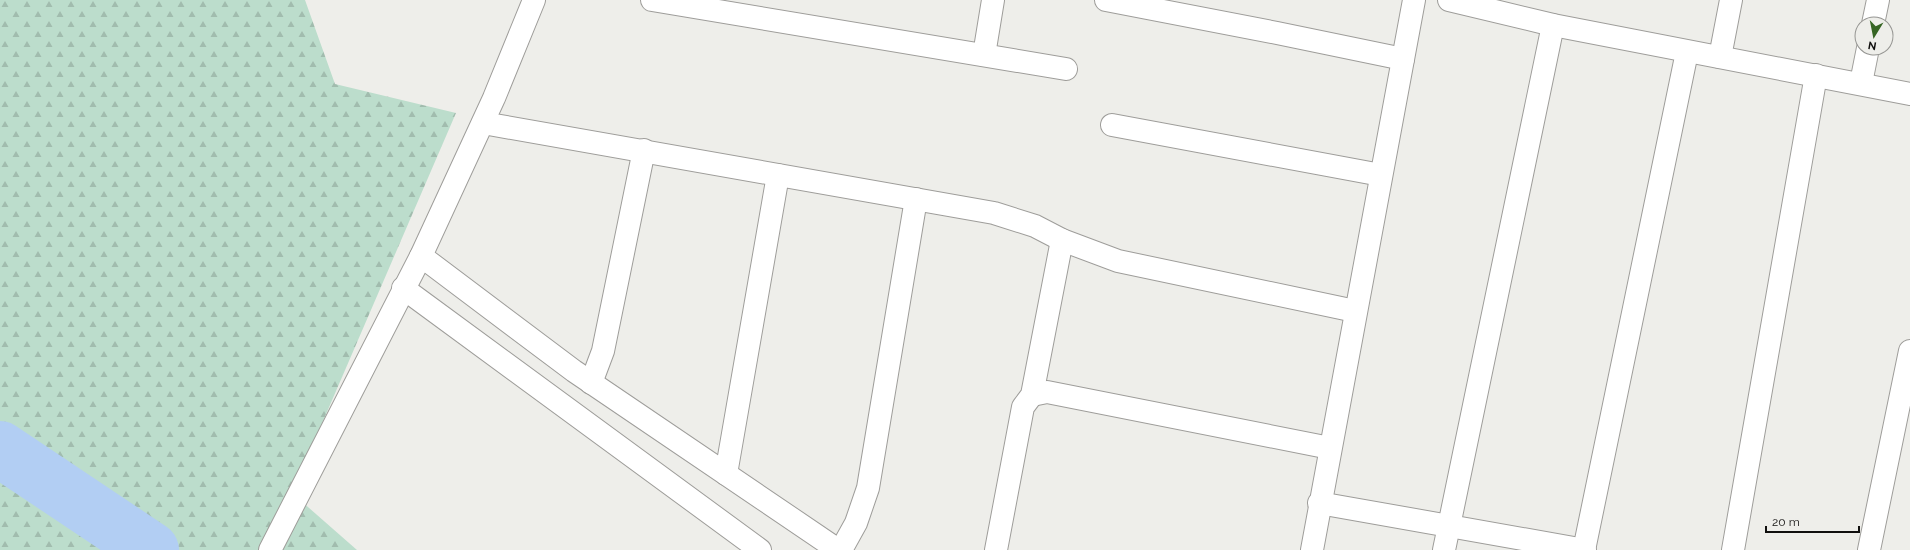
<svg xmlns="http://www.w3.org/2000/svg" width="1910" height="550" viewBox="0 0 1910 550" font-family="Raleway,sans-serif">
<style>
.forest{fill:url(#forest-firs)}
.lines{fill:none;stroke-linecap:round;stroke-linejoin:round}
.river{stroke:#b2cef3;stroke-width:56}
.minor-casing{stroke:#9e9d9a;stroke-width:24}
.minor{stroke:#fff;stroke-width:22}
</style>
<defs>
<pattern id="forest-firs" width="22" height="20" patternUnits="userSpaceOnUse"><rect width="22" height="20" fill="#bcddcc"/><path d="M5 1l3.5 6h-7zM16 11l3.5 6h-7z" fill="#a1bcae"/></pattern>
</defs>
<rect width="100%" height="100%" fill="#eeeeea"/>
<polygon class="forest" points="0,0 305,0 335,84 456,113 292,493 357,550 0,550"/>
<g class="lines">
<polyline class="river" points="0,449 151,550"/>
<g class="minor-casing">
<g id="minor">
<polyline points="652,0 1066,69"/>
<polyline points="1106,0 1277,33 1403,59"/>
<polyline points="1449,0 1553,25 1910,94"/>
<polyline points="1873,24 1878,0"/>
<polyline points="984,55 993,0"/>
<polyline points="1720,57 1731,0"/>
<polyline points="1861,83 1868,48"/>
<polyline points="483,123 994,213 1035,226 1062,240 1118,261 1355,311"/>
<polyline points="1112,125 1381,175"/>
<polyline points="421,256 574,371 838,550"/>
<polyline points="403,288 760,550"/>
<polyline points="591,383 603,351 644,150"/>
<polyline points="1032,395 1047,392 1330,448"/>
<polyline points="726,474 778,175"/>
<polyline points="1319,503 1585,550"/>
<polyline points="270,550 421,256 494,98 534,0"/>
<polyline points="841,550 856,523 868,488 916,199"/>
<polyline points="996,550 1023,407 1032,395 1062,240"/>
<polyline points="1312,550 1414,0"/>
<polyline points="1444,550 1553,25"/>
<polyline points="1584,550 1687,52"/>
<polyline points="1733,550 1816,75"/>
<polyline points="1869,550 1910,351"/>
</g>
</g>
<use href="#minor" class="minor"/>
</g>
<g transform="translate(1874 36) rotate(190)"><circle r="19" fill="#eeeeea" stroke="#959592"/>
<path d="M0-3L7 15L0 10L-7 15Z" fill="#366524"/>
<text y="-6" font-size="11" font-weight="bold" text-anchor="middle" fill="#100f0e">N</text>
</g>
<path d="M1766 526v6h93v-6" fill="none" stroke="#100f0e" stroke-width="2"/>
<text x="1772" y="526" font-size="12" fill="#100f0e" stroke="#eeeeea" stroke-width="3" paint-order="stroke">20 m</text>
</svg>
